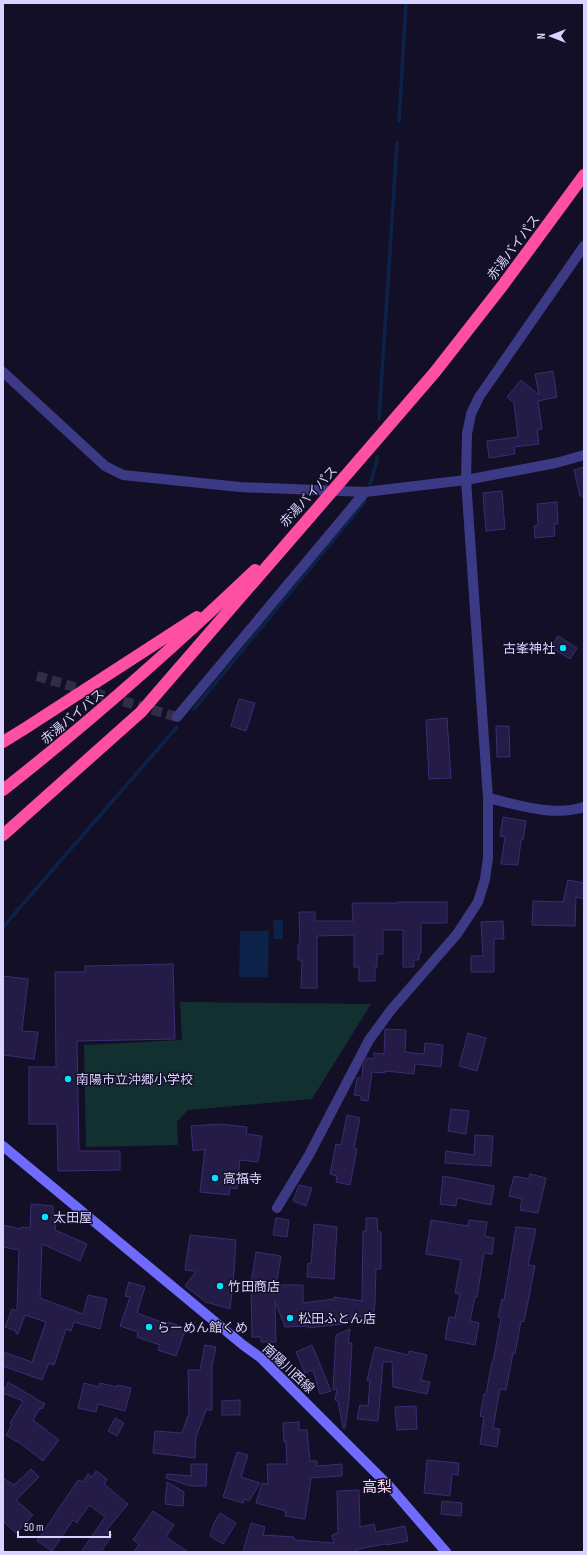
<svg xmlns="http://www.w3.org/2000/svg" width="587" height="1555" viewBox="0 0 587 1555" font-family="'Sofia Sans Condensed','Noto Sans JP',sans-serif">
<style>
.green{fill:#12302f}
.water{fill:#0c2248}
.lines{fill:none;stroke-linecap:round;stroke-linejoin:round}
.stream{stroke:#0c2248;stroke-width:3.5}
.building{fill:#241b47;stroke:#3b2d73}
.street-tunnel{stroke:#312d47;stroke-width:10;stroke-dasharray:10 5;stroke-linecap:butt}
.street{stroke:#3d3a85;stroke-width:10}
.secondary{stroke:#6f6bff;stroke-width:10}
.highway{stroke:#ff4fa3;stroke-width:12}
.highway-bridge{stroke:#ff4fa3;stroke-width:12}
.poi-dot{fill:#00e5ff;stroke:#130f26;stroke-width:1.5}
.labels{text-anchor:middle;stroke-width:3;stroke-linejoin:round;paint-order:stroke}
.street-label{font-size:13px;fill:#d9d4ff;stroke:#130f26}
.poi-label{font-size:13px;fill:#d9d4ff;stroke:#130f26;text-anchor:start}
.quarter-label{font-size:15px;fill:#ffd6f0;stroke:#130f26}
</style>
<rect width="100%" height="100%" fill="#130f26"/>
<polygon class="green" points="180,1002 371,1004 312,1099 188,1110 177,1122 178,1145 86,1147 84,1045 182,1040"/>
<g class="water">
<polygon points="273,920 283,920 283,939 274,939"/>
<polygon points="240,931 269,931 268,977 239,977"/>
</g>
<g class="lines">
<g class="stream">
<polyline points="399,121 406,3"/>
<polyline points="379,419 397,143"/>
<polyline points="370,484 376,464 377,457"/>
<polyline points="194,709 364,503 365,500"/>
<polyline points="3,927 177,727"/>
</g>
</g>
<g class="building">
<polygon points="553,371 557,397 538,401 542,429 537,430 539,444 514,447 515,454 489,458 487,441 518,437 514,403 507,397 521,380 539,395 535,374"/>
<polygon points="584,467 584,496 580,496 574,470"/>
<polygon points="502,491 505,529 486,531 483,493"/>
<polygon points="557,502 558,524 554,524 555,536 535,538 534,526 538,525 537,504"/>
<polygon points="558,636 577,648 570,659 551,647"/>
<polygon points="239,699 255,703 246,731 231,726"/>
<polygon points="447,718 451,778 429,779 426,720"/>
<polygon points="496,726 509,726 510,757 497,757"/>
<polygon points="503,817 526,821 523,840 521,840 518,865 501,864 505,837 500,836"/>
<polygon points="568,880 584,883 584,899 576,897 575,926 532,925 533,901 563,902"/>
<polygon points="398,902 447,902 447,923 421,923 421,953 419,954 419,960 414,960 414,967 403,967 403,930 383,930 383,954 377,954 377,967 375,967 375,981 359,981 359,967 354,967 354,935 317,936 317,988 301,988 302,960 298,960 298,944 300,944 299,912 315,912 315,921 353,921 352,903 398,903"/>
<polygon points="503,921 504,939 494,939 494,972 471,972 471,956 483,956 481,922"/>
<polygon points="173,964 175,1039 77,1041 79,1151 120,1151 120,1170 58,1171 57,1124 29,1124 29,1067 56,1067 55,972 85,972 85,966"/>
<polygon points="3,976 28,979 22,1031 38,1032 34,1059 3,1055"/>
<polygon points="385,1029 406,1030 405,1052 424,1054 425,1043 443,1045 441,1067 415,1064 414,1074 385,1071 385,1073 372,1072 368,1101 361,1100 361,1096 354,1095 357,1078 362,1078 363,1065 367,1058 374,1059 374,1053 384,1054"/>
<polygon points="468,1033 486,1038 477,1071 459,1066"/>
<polygon points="451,1109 469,1111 466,1134 448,1131"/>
<polygon points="347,1115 360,1118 354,1148 357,1149 350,1185 336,1182 337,1176 330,1174 336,1144 341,1145"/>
<polygon points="219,1124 247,1127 246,1134 262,1136 258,1162 240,1160 237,1189 230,1188 229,1195 200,1192 205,1149 193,1151 191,1126"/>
<polygon points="475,1135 493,1136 491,1166 445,1163 446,1151 474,1155"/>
<polygon points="530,1174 546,1178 538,1213 520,1210 522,1199 509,1196 514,1176 529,1179"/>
<polygon points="443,1176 494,1186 491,1205 457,1198 456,1206 440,1204"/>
<polygon points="299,1185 312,1188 306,1206 293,1201"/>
<polygon points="31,1204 53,1206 53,1214 56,1214 55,1230 87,1244 80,1261 42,1244 40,1298 83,1314 88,1295 107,1299 100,1329 74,1322 71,1331 66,1329 54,1365 49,1363 42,1380 3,1366 3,1352 32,1362 46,1322 25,1315 18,1334 16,1334 16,1331 5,1327 12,1309 17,1311 19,1250 3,1247 3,1225 21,1229 21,1227 30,1228"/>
<polygon points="276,1218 289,1220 287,1237 273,1235"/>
<polygon points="366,1218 377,1218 378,1232 381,1232 381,1269 376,1269 375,1303 373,1319 352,1315 351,1323 308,1328 308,1326 285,1327 275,1301 276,1342 261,1342 261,1337 252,1337 251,1283 256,1252 281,1256 276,1285 303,1285 303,1303 334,1299 334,1297 362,1301 363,1231 366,1231"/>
<polygon points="431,1220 468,1226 469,1220 487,1222 485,1236 494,1238 492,1254 484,1253 477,1297 475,1297 470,1321 479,1323 475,1345 445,1339 449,1317 455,1318 460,1294 455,1293 461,1260 426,1254"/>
<polygon points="314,1224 337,1227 334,1279 307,1277 308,1263 311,1264"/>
<polygon points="516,1227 536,1229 528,1265 535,1266 524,1322 521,1321 515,1354 513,1353 506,1390 500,1389 493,1428 500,1429 497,1447 480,1444 484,1417 480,1416 484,1394 486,1394 492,1362 493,1362 501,1318 498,1317 502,1299 504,1300"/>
<polygon points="190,1235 236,1240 234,1273 230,1309 206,1302 185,1286 196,1271 185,1270"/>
<polygon points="129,1282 145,1287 137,1313 167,1324 168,1322 186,1328 176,1356 158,1350 160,1345 137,1337 138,1332 120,1326 130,1297 125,1296"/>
<polygon points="350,1329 348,1343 352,1343 349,1399 345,1428 343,1428 338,1401 335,1400 337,1389 333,1390 336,1335"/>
<polygon points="205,1345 216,1347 212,1366 212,1410 206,1410 196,1437 195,1458 153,1453 155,1431 182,1433 189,1413 188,1370 200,1370"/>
<polygon points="312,1345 331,1391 320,1394 313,1370 305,1373 296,1352"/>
<polygon points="375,1347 408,1355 409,1351 427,1355 421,1380 430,1382 427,1394 393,1387 392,1362 383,1362 378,1421 357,1419 360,1405 368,1406 370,1381 367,1380"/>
<polygon points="8,1382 45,1404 42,1409 40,1408 33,1420 59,1440 43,1461 17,1441 17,1442 6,1435 12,1424 10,1423 23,1401 3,1393"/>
<polygon points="84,1383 99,1387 100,1383 117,1387 117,1385 131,1388 125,1411 98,1404 96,1412 78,1408"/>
<polygon points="240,1400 240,1415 222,1415 222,1401"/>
<polygon points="416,1406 417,1429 397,1430 395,1407"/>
<polygon points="115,1418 124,1423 117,1436 108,1431"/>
<polygon points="299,1422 299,1430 307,1430 310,1461 317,1461 317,1466 342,1464 342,1476 311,1478 305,1519 285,1516 286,1511 256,1503 262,1483 268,1484 267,1464 287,1464 286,1442 284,1442 283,1423"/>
<polygon points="237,1452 248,1455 241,1477 260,1483 249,1501 244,1499 243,1503 223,1497"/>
<polygon points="427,1460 459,1463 458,1475 452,1474 450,1496 424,1493"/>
<polygon points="191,1464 207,1464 206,1486 191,1486 166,1478 167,1474 191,1476"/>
<polygon points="31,1469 39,1477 16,1500 33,1515 16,1533 3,1521 3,1478 14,1485"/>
<polygon points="96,1471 107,1479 104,1484 128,1504 106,1531 112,1535 101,1552 81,1552 105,1517 89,1505 77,1523 73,1520 52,1551 37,1541 78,1480 83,1482 88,1474 92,1477"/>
<polygon points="167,1482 184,1492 183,1506 165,1504"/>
<polygon points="359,1490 360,1527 374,1524 376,1532 405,1526 408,1541 386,1545 386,1544 358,1549 356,1552 243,1552 251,1523 265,1527 263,1535 294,1537 294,1540 334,1543 332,1535 338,1533 337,1491"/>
<polygon points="442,1501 462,1503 461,1516 441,1514"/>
<polygon points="153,1511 174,1525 166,1537 188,1552 134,1552 139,1544 133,1540"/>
<polygon points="220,1513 236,1523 223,1544 210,1536 214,1523"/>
</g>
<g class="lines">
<polyline class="street-tunnel" points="37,676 177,717"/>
<g class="street">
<polyline points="3,372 105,466 123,475 240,487 365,492 466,480 556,463 584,455"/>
<polyline points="177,717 365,492"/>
<path d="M488 798C519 805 553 817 584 807"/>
<polyline points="277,1208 309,1155 369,1040 391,1010 457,934 478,902 485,879 488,858 488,798 466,480 467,434 471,414 479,397 584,246"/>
</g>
<polyline class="secondary" points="3,1146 243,1345 261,1358 390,1487 446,1552"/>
<g class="highway">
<polyline points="360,459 435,372 503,285 584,175"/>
<polyline points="3,742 24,729 197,617"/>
<path d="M3 790C91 721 174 647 255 570"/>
<polyline points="3,835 141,712 309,518"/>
</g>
<polyline class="highway-bridge" points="309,518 360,459"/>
</g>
<g class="poi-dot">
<circle cx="563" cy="648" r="4"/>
<circle cx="68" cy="1079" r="4"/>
<circle cx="215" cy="1178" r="4"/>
<circle cx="45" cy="1217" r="4"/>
<circle cx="220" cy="1286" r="4"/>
<circle cx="290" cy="1318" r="4"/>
<circle cx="149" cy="1327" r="4"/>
</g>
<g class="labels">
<g class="street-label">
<text transform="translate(513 247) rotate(-53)" y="5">赤湯バイパス</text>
<text transform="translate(308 496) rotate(-47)" y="5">赤湯バイパス</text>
<text transform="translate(72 716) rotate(-40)" y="5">赤湯バイパス</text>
<text transform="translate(289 1368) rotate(43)" y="5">南陽川西線</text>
</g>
<g class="poi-label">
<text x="555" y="653" text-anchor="end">古峯神社</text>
<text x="76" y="1084">南陽市立沖郷小学校</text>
<text x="223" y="1183">高福寺</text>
<text x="53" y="1222">太田屋</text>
<text x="228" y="1291">竹田商店</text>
<text x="298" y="1323">松田ふとん店</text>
<text x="157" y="1332">らーめん館くめ</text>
</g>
<g class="quarter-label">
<text x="377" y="1492">高梨</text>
</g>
</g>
<rect width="587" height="1555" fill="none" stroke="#d9d4ff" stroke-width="8"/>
<g transform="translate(551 36) rotate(270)" stroke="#130f26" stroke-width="3" paint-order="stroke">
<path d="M0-3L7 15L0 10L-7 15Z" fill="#d9d4ff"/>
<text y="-6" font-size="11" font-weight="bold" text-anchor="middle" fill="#d9d4ff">N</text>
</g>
<path d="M18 1531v6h92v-6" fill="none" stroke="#d9d4ff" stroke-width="2"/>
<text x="24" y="1531" font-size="12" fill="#d9d4ff" stroke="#130f26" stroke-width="3" paint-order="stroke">50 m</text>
</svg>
